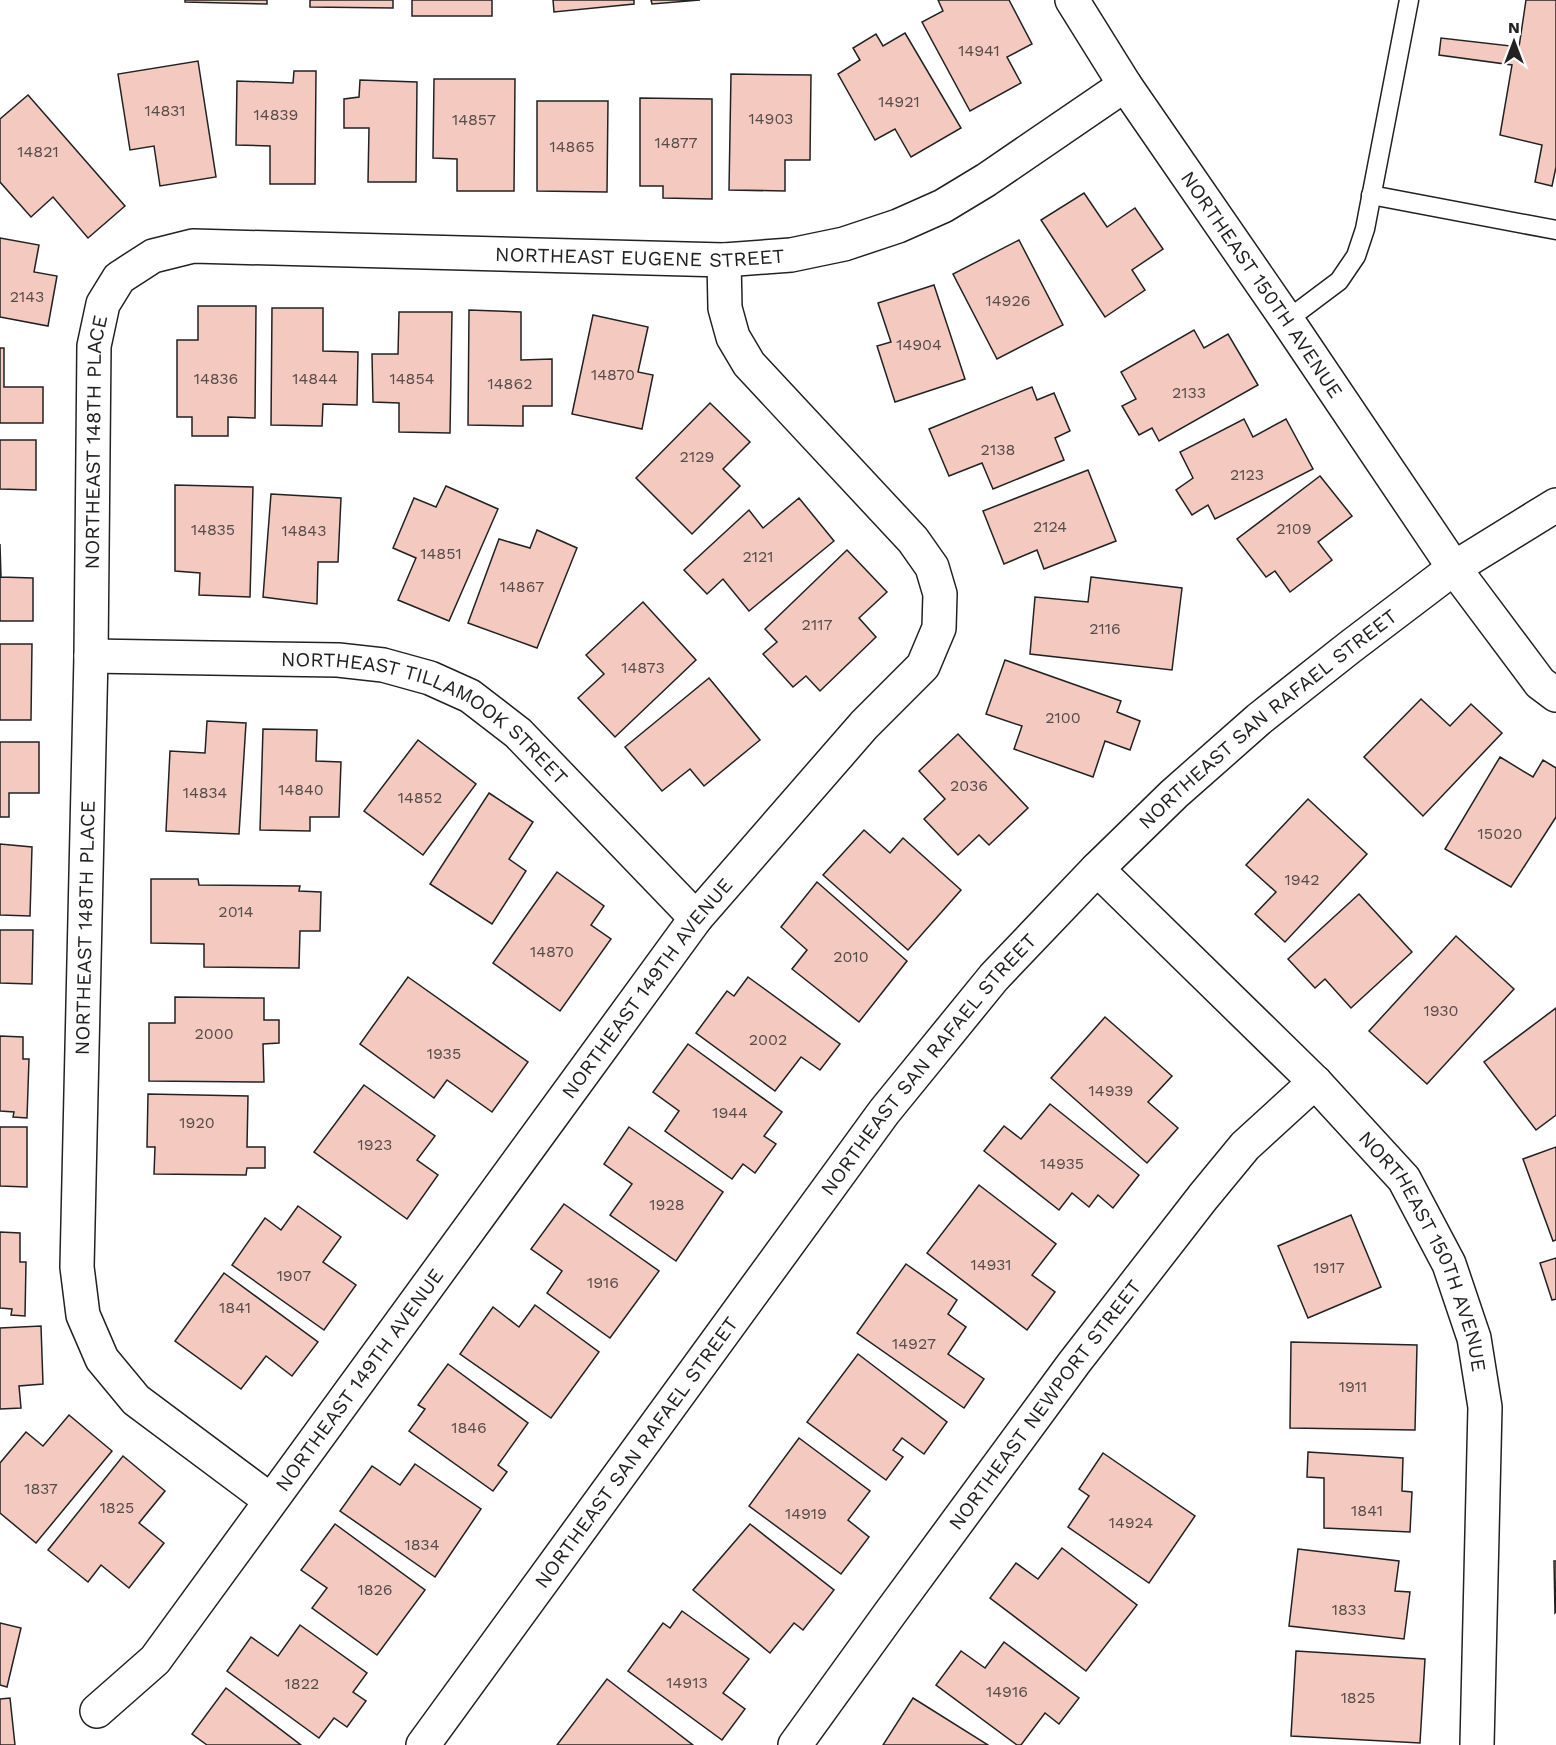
<svg xmlns="http://www.w3.org/2000/svg" width="1556" height="1745" viewBox="0 0 1556 1745" font-family="'Work Sans',sans-serif">
<style>
.building{fill:#f3c9c0;stroke:#222;stroke-width:1.5}
.lines{fill:none;stroke-linecap:round;stroke-linejoin:round}
.service-casing{stroke:#222;stroke-width:21}
.minor-casing{stroke:#222;stroke-width:36}
.service{stroke:#fff;stroke-width:18}
.minor{stroke:#fff;stroke-width:33}
.labels{text-anchor:middle;stroke-width:4.5;stroke-linejoin:round;paint-order:stroke}
.number-label{font-size:16px;fill:#564c4a}
.street-label{font-size:20px;fill:#222;stroke:#fff}
</style>
<rect width="100%" height="100%" fill="#fff"/>
<g class="building">
<polygon points="185,0 267,0 267,4 185,2"/>
<polygon points="310,0 393,0 393,8 310,7"/>
<rect x="412" y="0" width="80" height="16"/>
<polygon points="553,0 634,0 634,4 554,12"/>
<polygon points="651,0 700,0 652,4"/>
<polygon points="938,0 1009,0 1032,44 1007,57 1021,83 970,111 922,22 943,11"/>
<polygon points="1526,0 1556,0 1556,167 1552,186 1535,182 1542,145 1500,135 1512,65 1439,55 1441,38 1519,47"/>
<polygon points="905,33 961,128 911,157 895,129 875,140 838,74 860,60 853,48 876,34 883,46"/>
<polygon points="198,61 216,177 160,186 154,146 130,150 118,74"/>
<polygon points="294,71 316,71 315,184 270,184 270,146 236,145 237,81 293,83"/>
<polygon points="731,74 811,75 810,160 785,160 785,191 729,190"/>
<polygon points="434,79 515,79 514,191 457,191 457,159 433,158"/>
<polygon points="360,80 417,82 416,182 368,182 369,128 344,128 344,99 359,97"/>
<polygon points="28,95 125,206 88,238 53,197 31,217 0,182 0,119"/>
<polygon points="640,98 712,99 712,199 663,198 663,186 640,186"/>
<polygon points="537,101 608,101 607,192 537,191"/>
<polygon points="1084,193 1107,227 1135,208 1163,249 1132,270 1145,290 1105,317 1041,220"/>
<polygon points="0,238 39,245 34,272 57,276 48,326 0,317"/>
<polygon points="1019,240 1063,325 997,359 953,274"/>
<polygon points="934,285 965,379 895,402 877,346 891,342 878,303"/>
<polygon points="198,306 256,306 255,418 228,417 228,436 192,436 192,417 177,417 177,340 198,340"/>
<polygon points="272,308 323,308 323,351 358,352 357,405 323,404 322,426 271,425"/>
<polygon points="469,310 521,312 521,360 552,359 552,406 523,406 523,426 468,425"/>
<polygon points="399,312 452,312 450,433 399,432 399,403 373,402 372,354 398,354"/>
<polygon points="593,315 648,327 638,372 653,375 642,429 572,414"/>
<polygon points="1194,330 1204,348 1228,334 1258,385 1159,441 1152,428 1139,435 1122,406 1136,399 1121,372"/>
<polygon points="0,348 4,348 4,387 43,387 43,423 0,423"/>
<polygon points="1032,387 1037,400 1054,393 1070,431 1055,438 1064,460 993,489 982,463 949,476 929,429"/>
<polygon points="710,403 750,442 723,469 740,486 692,534 636,478"/>
<polygon points="1244,419 1253,437 1286,419 1313,469 1215,519 1208,505 1192,515 1176,490 1193,478 1180,452"/>
<polygon points="0,440 36,440 36,490 0,489"/>
<polygon points="1088,470 1116,541 1044,569 1037,550 1004,564 983,511"/>
<polygon points="1320,476 1352,516 1318,542 1332,560 1290,592 1275,571 1266,577 1237,539"/>
<polygon points="175,485 253,487 250,597 199,595 200,573 175,571"/>
<polygon points="446,486 498,509 449,621 398,600 416,558 393,548 414,498 436,507"/>
<polygon points="271,494 341,498 338,562 318,562 317,604 263,597"/>
<polygon points="799,498 834,541 749,611 723,579 707,594 684,570 749,510 763,528"/>
<polygon points="537,530 577,548 537,648 468,623 499,539 530,548"/>
<polygon points="0,544 1,577 33,578 33,621 0,621"/>
<polygon points="847,550 887,592 859,618 876,637 820,691 806,676 793,687 763,654 777,642 765,629"/>
<polygon points="1091,577 1182,588 1172,670 1030,654 1035,597 1088,602"/>
<polygon points="643,602 696,660 615,737 578,698 604,674 586,655"/>
<polygon points="0,644 32,644 31,720 0,720"/>
<polygon points="1005,660 1121,701 1117,712 1140,721 1130,750 1105,741 1093,777 1014,749 1022,726 986,714"/>
<polygon points="709,678 760,740 704,786 690,769 662,791 625,747"/>
<polygon points="1421,699 1450,726 1471,704 1502,733 1423,816 1364,757"/>
<polygon points="207,721 246,723 239,834 166,831 170,751 205,753"/>
<polygon points="263,729 317,730 316,761 341,762 339,817 310,817 310,831 260,830"/>
<polygon points="958,734 1028,808 989,845 979,835 958,855 924,819 945,799 919,771"/>
<polygon points="418,740 476,784 423,855 364,811"/>
<polygon points="0,742 39,742 39,793 9,793 9,817 0,817"/>
<polygon points="1500,757 1533,777 1543,760 1556,768 1556,817 1511,887 1445,849"/>
<polygon points="489,793 533,822 509,859 526,871 492,924 430,884"/>
<polygon points="1308,799 1367,854 1285,942 1255,914 1276,892 1246,865"/>
<polygon points="864,830 890,853 903,838 961,890 908,950 823,875"/>
<polygon points="0,844 32,847 30,916 0,915"/>
<polygon points="557,872 604,906 591,925 611,939 560,1011 493,963"/>
<polygon points="151,879 198,879 199,885 300,886 299,891 321,892 320,931 300,931 299,968 204,967 204,944 151,943"/>
<polygon points="817,882 907,961 859,1022 792,969 807,950 781,927"/>
<polygon points="1359,894 1412,952 1351,1008 1325,979 1315,988 1288,959"/>
<polygon points="0,930 33,930 32,984 0,983"/>
<polygon points="1456,936 1514,989 1427,1084 1369,1031"/>
<polygon points="408,977 528,1062 492,1112 447,1080 434,1098 360,1044"/>
<polygon points="748,977 840,1044 820,1070 801,1057 775,1091 696,1033 727,991 734,996"/>
<polygon points="175,997 264,998 264,1020 279,1020 279,1043 263,1044 264,1082 149,1081 149,1023 175,1023"/>
<polygon points="1556,1008 1556,1115 1536,1130 1484,1062"/>
<polygon points="1105,1017 1172,1076 1148,1102 1178,1128 1147,1163 1051,1078"/>
<polygon points="0,1036 23,1037 23,1059 29,1059 27,1118 13,1117 14,1112 0,1111"/>
<polygon points="688,1044 782,1112 764,1136 776,1144 755,1173 743,1164 732,1179 665,1131 679,1111 653,1092"/>
<polygon points="364,1085 435,1136 417,1160 438,1175 407,1219 314,1152"/>
<polygon points="148,1094 248,1096 247,1147 265,1147 265,1168 247,1168 246,1175 154,1174 155,1147 147,1147"/>
<polygon points="1050,1104 1139,1175 1113,1208 1098,1195 1089,1207 1072,1193 1059,1210 984,1151 1004,1126 1021,1139"/>
<polygon points="0,1127 27,1127 27,1187 0,1186"/>
<polygon points="629,1127 723,1192 676,1261 610,1215 632,1184 604,1164"/>
<polygon points="1556,1147 1556,1240 1553,1241 1523,1159"/>
<polygon points="979,1185 1056,1244 1032,1275 1055,1292 1027,1330 927,1253"/>
<polygon points="564,1204 659,1271 610,1338 547,1293 562,1271 531,1249"/>
<polygon points="298,1206 341,1237 323,1262 356,1285 324,1330 232,1265 265,1218 281,1230"/>
<polygon points="1351,1215 1381,1287 1308,1318 1278,1246"/>
<polygon points="0,1232 20,1233 20,1262 26,1262 25,1316 11,1315 12,1309 0,1308"/>
<polygon points="1556,1258 1556,1299 1552,1300 1540,1263"/>
<polygon points="906,1264 957,1300 948,1314 966,1327 948,1354 984,1379 964,1408 857,1333"/>
<polygon points="224,1273 318,1342 292,1376 266,1356 241,1389 175,1341"/>
<polygon points="535,1305 599,1352 551,1418 460,1354 493,1307 519,1327"/>
<polygon points="41,1326 43,1384 19,1386 21,1408 0,1409 0,1328"/>
<polygon points="1291,1342 1417,1345 1415,1430 1290,1428"/>
<polygon points="858,1354 947,1422 924,1454 902,1438 893,1450 903,1457 886,1480 807,1422"/>
<polygon points="448,1364 528,1423 498,1465 507,1472 493,1491 409,1431 425,1409 418,1405"/>
<polygon points="69,1415 112,1451 36,1543 0,1513 0,1463 26,1432 43,1446"/>
<polygon points="799,1438 870,1491 848,1520 869,1537 841,1574 749,1506"/>
<polygon points="1308,1452 1403,1458 1402,1491 1412,1492 1410,1532 1324,1528 1324,1478 1307,1477"/>
<polygon points="1103,1453 1195,1516 1149,1583 1068,1527 1089,1496 1079,1489"/>
<polygon points="123,1456 165,1491 139,1523 164,1543 129,1588 101,1565 88,1582 48,1550"/>
<polygon points="415,1464 481,1509 435,1577 340,1511 372,1466 400,1485"/>
<polygon points="335,1524 425,1590 377,1655 312,1608 327,1588 301,1570"/>
<polygon points="750,1524 834,1590 803,1630 794,1623 770,1653 693,1590"/>
<polygon points="1062,1548 1137,1605 1086,1671 990,1598 1016,1563 1038,1579"/>
<polygon points="1298,1549 1399,1561 1395,1591 1410,1592 1404,1639 1289,1626"/>
<polygon points="1554,1561 1556,1561 1556,1612 1555,1613"/>
<polygon points="682,1611 749,1659 723,1693 745,1709 722,1740 628,1671 663,1623 670,1628"/>
<polygon points="0,1623 21,1628 7,1687 0,1685"/>
<polygon points="300,1625 367,1673 353,1692 366,1701 347,1727 334,1718 319,1738 227,1671 251,1637 278,1656"/>
<polygon points="1004,1642 1079,1698 1059,1724 1045,1713 1021,1745 1017,1745 936,1685 961,1651 985,1668"/>
<polygon points="1296,1651 1425,1659 1420,1743 1291,1736"/>
<polygon points="607,1679 693,1745 557,1745"/>
<polygon points="226,1688 301,1745 207,1745 192,1734"/>
<polygon points="10,1698 15,1745 0,1745 0,1699"/>
<polygon points="913,1698 988,1745 883,1745"/>
</g>
<g class="lines">
<g class="service-casing">
<g id="service">
<polyline points="1371,195 1556,230"/>
<polyline points="1287,320 1339,281 1356,256 1365,229 1409,0"/>
</g>
</g>
<g class="minor-casing">
<g id="minor">
<path id="s1" d="M1072 0 1125 85 1287 320 1454 568 1540 683 1556 695"/>
<path id="s2" d="M91 656 338 660 383 665 430 678 470 696 518 733 696 918"/>
<path id="s3" d="M1097 869 1315 1082 1404 1179 1449 1264 1474 1338 1485 1407 1477 1745"/>
<path id="s4" d="M270 1500 136 1400 102 1359 83 1315 77 1267 91 656 94 346 103 304 119 278 153 256 193 246 724 260 791 255 844 244 898 226 943 206 986 180 1125 85"/>
<path id="s5" d="M97 1711 155 1660 696 918 864 725 923 666 939 628 940 594 932 567 913 540 749 364 733 337 725 308 724 260"/>
<path id="s6" d="M423 1745 884 1112 994 977 1097 869 1174 794 1259 719 1350 647 1454 568 1556 505"/>
<path id="s7" d="M795 1745 888 1616 1074 1363 1203 1197 1245 1146 1315 1082"/>
</g>
</g>
<use href="#service" class="service"/>
<use href="#minor" class="minor"/>
</g>
<g class="labels">
<g class="number-label">
<text x="979" y="56">14941</text>
<text x="899" y="107">14921</text>
<text x="165" y="116">14831</text>
<text x="276" y="120">14839</text>
<text x="771" y="124">14903</text>
<text x="474" y="125">14857</text>
<text x="676" y="148">14877</text>
<text x="572" y="152">14865</text>
<text x="38" y="157">14821</text>
<text x="27" y="302">2143</text>
<text x="1008" y="306">14926</text>
<text x="919" y="350">14904</text>
<text x="613" y="380">14870</text>
<text x="216" y="384">14836</text>
<text x="315" y="384">14844</text>
<text x="412" y="384">14854</text>
<text x="510" y="389">14862</text>
<text x="1189" y="398">2133</text>
<text x="998" y="455">2138</text>
<text x="697" y="462">2129</text>
<text x="1247" y="480">2123</text>
<text x="1050" y="532">2124</text>
<text x="1294" y="534">2109</text>
<text x="213" y="535">14835</text>
<text x="304" y="536">14843</text>
<text x="441" y="559">14851</text>
<text x="758" y="562">2121</text>
<text x="522" y="592">14867</text>
<text x="817" y="630">2117</text>
<text x="1105" y="634">2116</text>
<text x="643" y="673">14873</text>
<text x="1063" y="723">2100</text>
<text x="969" y="791">2036</text>
<text x="301" y="795">14840</text>
<text x="205" y="798">14834</text>
<text x="420" y="803">14852</text>
<text x="1500" y="839">15020</text>
<text x="1302" y="885">1942</text>
<text x="236" y="917">2014</text>
<text x="552" y="957">14870</text>
<text x="851" y="962">2010</text>
<text x="1441" y="1016">1930</text>
<text x="214" y="1039">2000</text>
<text x="768" y="1045">2002</text>
<text x="444" y="1059">1935</text>
<text x="1111" y="1096">14939</text>
<text x="730" y="1118">1944</text>
<text x="197" y="1128">1920</text>
<text x="375" y="1150">1923</text>
<text x="1062" y="1169">14935</text>
<text x="667" y="1210">1928</text>
<text x="991" y="1270">14931</text>
<text x="1329" y="1273">1917</text>
<text x="294" y="1281">1907</text>
<text x="603" y="1288">1916</text>
<text x="235" y="1313">1841</text>
<text x="914" y="1349">14927</text>
<text x="1353" y="1392">1911</text>
<text x="469" y="1433">1846</text>
<text x="41" y="1494">1837</text>
<text x="117" y="1513">1825</text>
<text x="1367" y="1516">1841</text>
<text x="806" y="1519">14919</text>
<text x="1131" y="1528">14924</text>
<text x="422" y="1550">1834</text>
<text x="375" y="1595">1826</text>
<text x="1349" y="1615">1833</text>
<text x="687" y="1688">14913</text>
<text x="302" y="1689">1822</text>
<text x="1007" y="1697">14916</text>
<text x="1358" y="1703">1825</text>
</g>
<g class="street-label">
<text dy="7" stroke="none"><textPath href="#s4" startOffset="1840">NORTHEAST EUGENE STREET</textPath></text>
<text dy="7" stroke="none"><textPath href="#s1" startOffset="342">NORTHEAST 150TH AVENUE</textPath></text>
<text dy="7" stroke="none"><textPath href="#s4" startOffset="1142">NORTHEAST 148TH PLACE</textPath></text>
<text dy="7" stroke="none"><textPath href="#s6" startOffset="1334">NORTHEAST SAN RAFAEL STREET</textPath></text>
<text dy="7" stroke="none"><textPath href="#s2" startOffset="351">NORTHEAST TILLAMOOK STREET</textPath></text>
<text dy="7" stroke="none"><textPath href="#s4" startOffset="656">NORTHEAST 148TH PLACE</textPath></text>
<text dy="7" stroke="none"><textPath href="#s5" startOffset="910">NORTHEAST 149TH AVENUE</textPath></text>
<text dy="7" stroke="none"><textPath href="#s6" startOffset="848">NORTHEAST SAN RAFAEL STREET</textPath></text>
<text dy="7" stroke="none"><textPath href="#s3" startOffset="510">NORTHEAST 150TH AVENUE</textPath></text>
<text dy="7" stroke="none"><textPath href="#s5" startOffset="424">NORTHEAST 149TH AVENUE</textPath></text>
<text dy="7" stroke="none"><textPath href="#s7" startOffset="422">NORTHEAST NEWPORT STREET</textPath></text>
<text dy="7" stroke="none"><textPath href="#s6" startOffset="362">NORTHEAST SAN RAFAEL STREET</textPath></text>
</g>
</g>
<g transform="translate(1514 42)" stroke="#ffffff" stroke-width="4.5" paint-order="stroke">
<path d="M0-4.5L10 22L0 15L-10 22Z" fill="#222222"/>
<text y="-9" font-size="16" font-weight="bold" text-anchor="middle" fill="#222222">N</text>
</g>
</svg>
